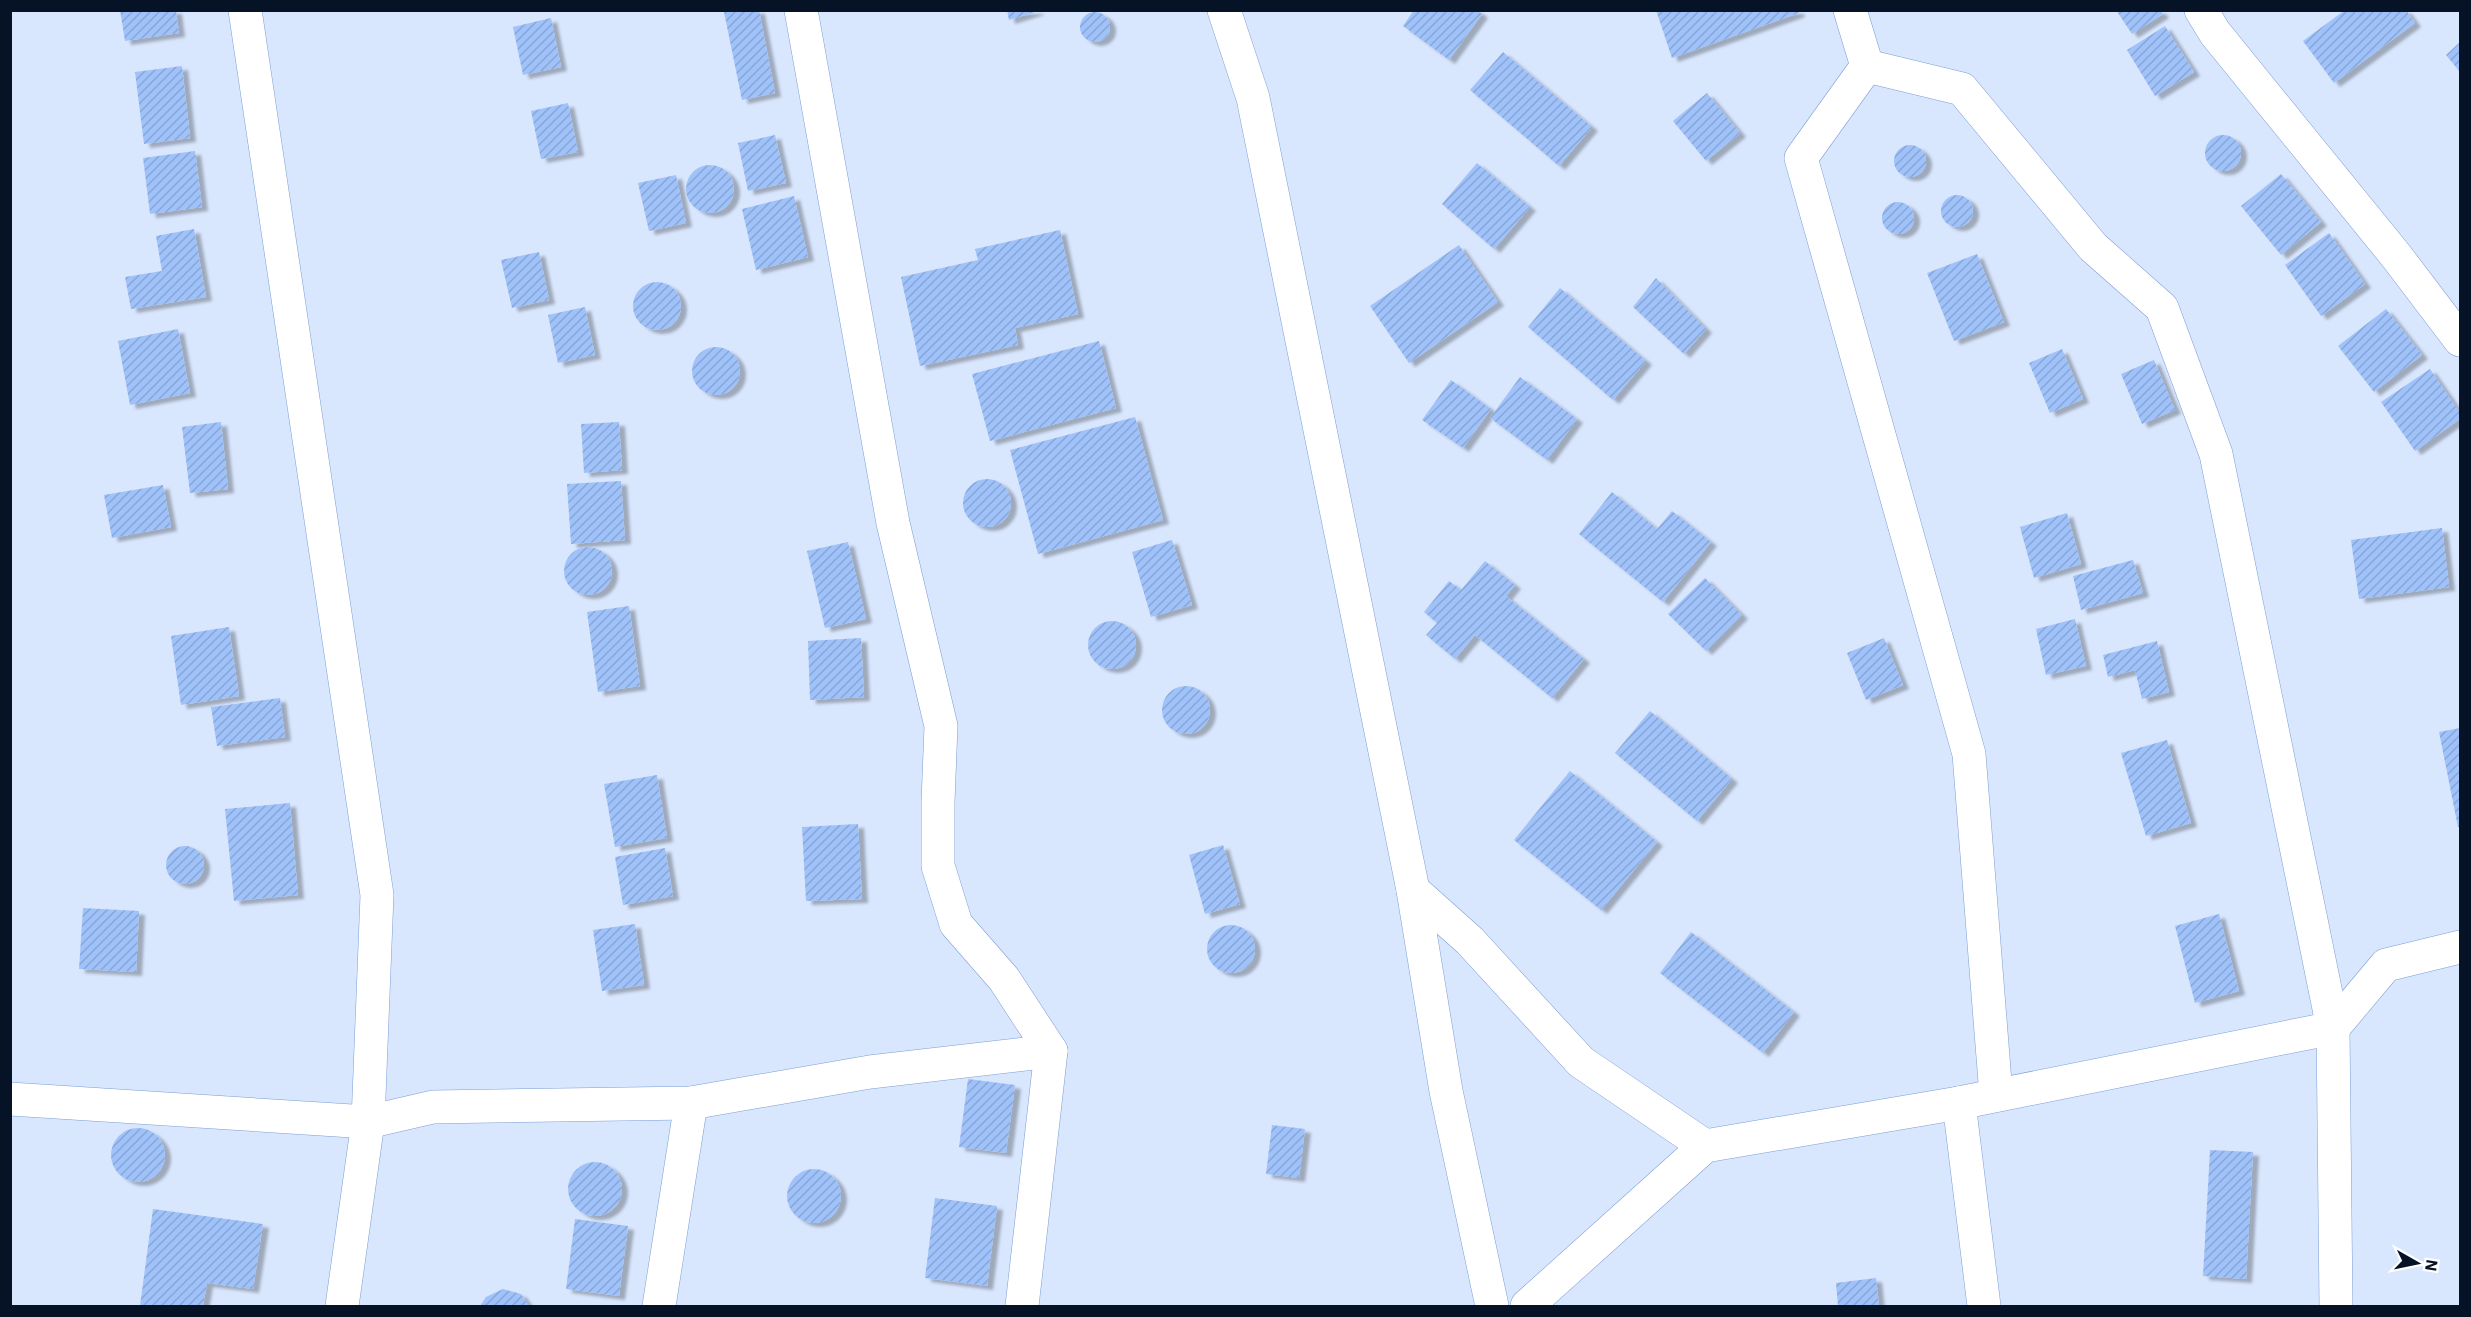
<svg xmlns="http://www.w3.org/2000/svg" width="2471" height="1317" viewBox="0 0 2471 1317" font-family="'IBM Plex Sans',sans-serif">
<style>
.building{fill:url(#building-hatch);filter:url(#shadow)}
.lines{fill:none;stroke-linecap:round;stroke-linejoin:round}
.street-casing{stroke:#7d9ed5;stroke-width:34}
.secondary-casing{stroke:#7d9ed5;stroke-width:34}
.street{stroke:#fff;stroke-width:33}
.secondary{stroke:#fff;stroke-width:33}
</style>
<defs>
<pattern id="building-hatch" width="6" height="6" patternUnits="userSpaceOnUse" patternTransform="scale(1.5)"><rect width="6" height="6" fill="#a0c2fa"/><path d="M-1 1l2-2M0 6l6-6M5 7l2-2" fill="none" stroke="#88a6d6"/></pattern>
<filter id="shadow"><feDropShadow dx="6" dy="4" stdDeviation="1.5" flood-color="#0004"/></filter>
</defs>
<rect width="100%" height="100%" fill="#d8e6fe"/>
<g class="building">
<polygon points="120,10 176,10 179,33 125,41"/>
<polygon points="730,10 759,10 775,93 742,100 724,12"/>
<polygon points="1007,10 1038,10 1038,11 1009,20"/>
<polygon points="1414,10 1477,10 1482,14 1449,60 1403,26"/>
<polygon points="1656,10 1798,10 1799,13 1672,58"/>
<polygon points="2116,10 2160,10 2163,14 2132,34"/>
<polygon points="2345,10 2406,10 2415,23 2334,83 2303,41"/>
<circle cx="1095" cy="27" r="15"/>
<polygon points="551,18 561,67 523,75 513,27"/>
<polygon points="2165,26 2194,72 2155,96 2127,50"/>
<polygon points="2460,42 2460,72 2446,55"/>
<polygon points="1503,52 1592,127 1559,166 1470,90"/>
<polygon points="182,66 190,138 144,144 135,72"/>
<polygon points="1707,93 1740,133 1706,161 1673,121"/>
<polygon points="568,103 578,152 541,159 531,111"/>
<polygon points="775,135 786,183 748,191 738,143"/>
<circle cx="2223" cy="153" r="18"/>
<circle cx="1910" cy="161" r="16"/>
<polygon points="195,151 202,207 150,214 143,158"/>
<polygon points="1477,163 1530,207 1494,249 1442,204"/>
<circle cx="710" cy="189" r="24"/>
<polygon points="2281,174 2321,222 2281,255 2241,206"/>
<polygon points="676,175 686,223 649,231 638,183"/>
<circle cx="1957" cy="211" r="16"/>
<polygon points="794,196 808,257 756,270 742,209"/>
<circle cx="1898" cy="218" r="16"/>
<polygon points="194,229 206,297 131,309 125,277 162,271 156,236"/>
<polygon points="1060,230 1078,314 1015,328 1018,345 920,366 901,277 978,260 975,249"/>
<polygon points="2329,233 2365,284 2321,316 2285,265"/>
<polygon points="1459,245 1498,302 1409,363 1370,306"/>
<polygon points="539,252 549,300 512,308 501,260"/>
<polygon points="1977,254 2004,322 1954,341 1927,273"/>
<polygon points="1656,278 1706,329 1684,354 1633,307"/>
<circle cx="657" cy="306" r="24"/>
<polygon points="1560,288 1646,361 1613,400 1528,327"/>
<polygon points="585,307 595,355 558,363 548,315"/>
<polygon points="2386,309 2422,355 2374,392 2338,346"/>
<polygon points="178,329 190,393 130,405 118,341"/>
<polygon points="1099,341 1116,408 990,441 972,374"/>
<circle cx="716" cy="371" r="24"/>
<polygon points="2062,349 2083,399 2050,413 2029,363"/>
<polygon points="2154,360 2175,410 2142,424 2121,374"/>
<polygon points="2430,369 2460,413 2460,419 2415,451 2381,402"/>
<polygon points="1520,377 1577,419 1547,460 1490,418"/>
<polygon points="1451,380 1491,409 1463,448 1422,420"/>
<polygon points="1135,417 1163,520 1038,554 1010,450"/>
<polygon points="221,422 228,489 190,493 182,427"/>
<polygon points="619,422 622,470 584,473 581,424"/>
<circle cx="987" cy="503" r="24"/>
<polygon points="621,481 625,540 571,544 567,484"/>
<polygon points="163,485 171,527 112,538 104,495"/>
<polygon points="1612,492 1657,529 1672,511 1711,542 1663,602 1579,534"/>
<polygon points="2067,513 2081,564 2034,578 2020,527"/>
<polygon points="2442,528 2449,587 2359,599 2351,540"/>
<polygon points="1172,540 1192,605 1151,617 1132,552"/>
<polygon points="848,542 866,619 825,628 807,551"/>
<circle cx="588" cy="571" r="24"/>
<polygon points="2133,560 2143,593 2081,610 2073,576"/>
<polygon points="1485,561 1515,585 1506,596 1584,659 1552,698 1475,635 1455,659 1426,635 1437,623 1424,612 1449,581 1461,590"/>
<polygon points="1705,578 1742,615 1706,651 1668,614"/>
<polygon points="629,606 640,686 598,692 587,612"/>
<polygon points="2075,619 2086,666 2046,675 2036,629"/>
<circle cx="1112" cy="645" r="24"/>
<polygon points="229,627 239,696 181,705 171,636"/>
<polygon points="861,638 864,697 810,700 808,641"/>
<polygon points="1884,638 1903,685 1866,700 1847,653"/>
<polygon points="2157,641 2169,692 2142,699 2135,670 2108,677 2103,655"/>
<circle cx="1186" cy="710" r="24"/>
<polygon points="280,698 285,737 217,746 211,707"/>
<polygon points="1650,711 1732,779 1697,821 1615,753"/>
<polygon points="2460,728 2460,827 2458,827 2439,732"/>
<polygon points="2167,740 2191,823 2146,836 2121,753"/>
<polygon points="1570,771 1657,842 1601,910 1514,840"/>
<polygon points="657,775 667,838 615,847 604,784"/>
<polygon points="290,803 298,895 234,901 225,809"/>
<polygon points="858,824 862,899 806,901 802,827"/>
<polygon points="1223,845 1240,904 1205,914 1189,855"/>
<circle cx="185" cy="865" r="19"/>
<polygon points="665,848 673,896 623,905 615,857"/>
<polygon points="83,908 139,911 136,972 79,969"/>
<polygon points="2219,914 2239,991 2195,1003 2175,926"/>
<polygon points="635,924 644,985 602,991 593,930"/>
<circle cx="1231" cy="949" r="24"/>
<polygon points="1691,932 1794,1012 1763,1053 1660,973"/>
<polygon points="968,1079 1015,1085 1006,1153 959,1147"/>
<polygon points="1272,1125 1305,1129 1299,1178 1266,1174"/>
<circle cx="138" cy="1155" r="27"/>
<polygon points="2210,1150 2253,1152 2246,1279 2203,1276"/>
<circle cx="595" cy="1189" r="27"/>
<circle cx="814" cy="1196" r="27"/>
<polygon points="935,1198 997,1206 987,1286 925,1278"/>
<polygon points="153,1209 263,1224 253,1289 207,1283 203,1306 140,1306"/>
<polygon points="575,1219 628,1226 619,1296 566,1289"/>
<polygon points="1876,1278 1879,1306 1838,1306 1836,1283"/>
<polygon points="503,1289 521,1294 529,1306 480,1306 486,1297"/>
</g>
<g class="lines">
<g class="street-casing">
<g id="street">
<polyline points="245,10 377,895 368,1122 342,1306"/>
<polyline points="801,10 893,523 941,726 938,802 938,866 956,924 1004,979 1051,1051 1022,1306"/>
<polyline points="1850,10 1867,66"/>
<polyline points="2201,10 2215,33 2397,257 2460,340"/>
<polyline points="1867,66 1962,89 2093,247 2162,308 2216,454 2333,1028 2336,1306"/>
<polyline points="1867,66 1801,158 1969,754 1996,1095"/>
<polyline points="1413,890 1470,941 1581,1062 1705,1146"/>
<polyline points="10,1099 368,1122 433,1107 691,1103 870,1072 1051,1051"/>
<polyline points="1959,1103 1984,1306"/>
<polyline points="659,1306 691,1103"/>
<polyline points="1527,1306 1705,1146 1959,1103 2333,1028 2386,965 2460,947"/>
</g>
</g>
<g class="secondary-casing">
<polyline id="secondary" points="1224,10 1253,98 1413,890 1446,1091 1492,1306"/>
</g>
<use href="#street" class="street"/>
<use href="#secondary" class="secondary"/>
</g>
<rect width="2471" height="1317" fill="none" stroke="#061225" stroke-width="24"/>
<g transform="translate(2417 1263) rotate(99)" stroke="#ffffff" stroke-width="4.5" paint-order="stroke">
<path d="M0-4.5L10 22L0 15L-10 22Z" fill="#061225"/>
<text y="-9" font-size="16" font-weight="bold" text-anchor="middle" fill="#061225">N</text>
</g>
</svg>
